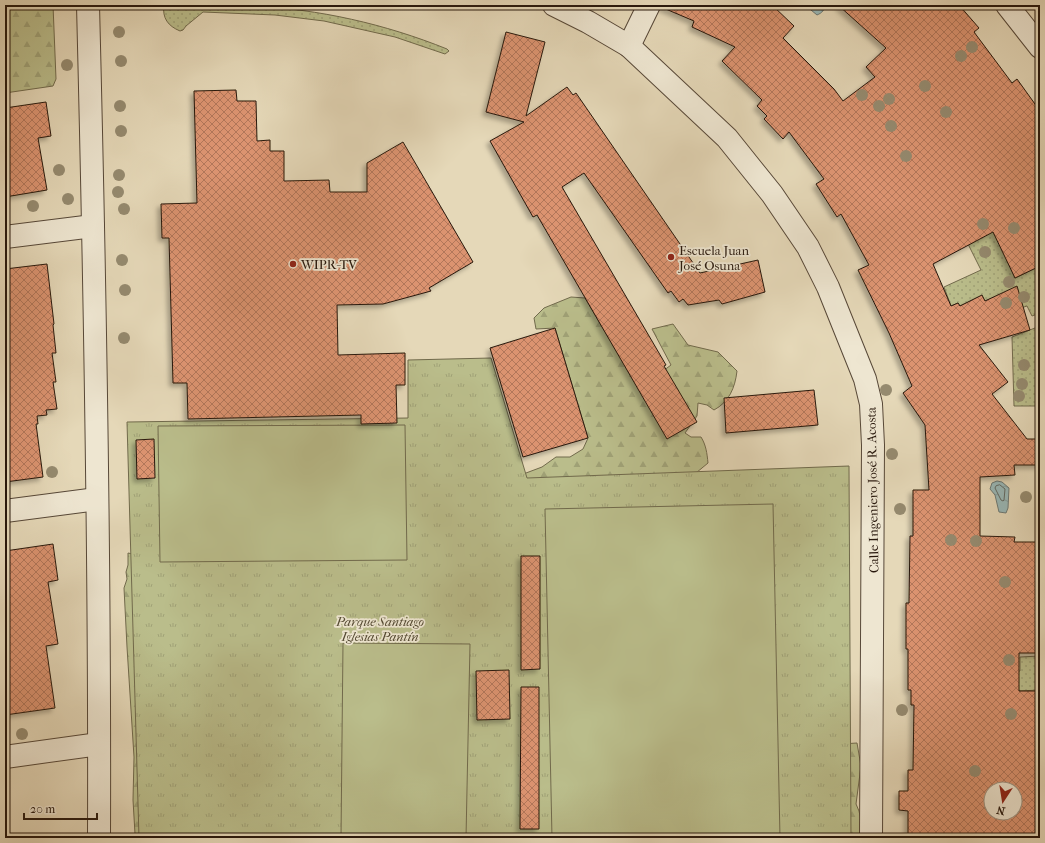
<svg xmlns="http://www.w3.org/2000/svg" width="1045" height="843" viewBox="0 0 1045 843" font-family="'IM FELL French Canon',serif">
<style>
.grass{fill:url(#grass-dots);stroke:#716a4c}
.forest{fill:url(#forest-firs);stroke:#716a4c}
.park{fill:url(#park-tufts);stroke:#716a4c}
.pitch{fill:#babd8b;stroke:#716a4c}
.water{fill:url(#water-ripples);stroke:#6c7874}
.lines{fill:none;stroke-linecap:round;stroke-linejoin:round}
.shore{stroke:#606862;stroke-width:1}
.building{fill:url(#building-cross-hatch);stroke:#28180d;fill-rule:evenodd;filter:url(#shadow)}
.minor-casing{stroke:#574838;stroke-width:24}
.minor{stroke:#eee6d1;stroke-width:22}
.tree{fill:#958a6f}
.poi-dot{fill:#8f2418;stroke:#eee6d1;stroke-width:1.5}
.labels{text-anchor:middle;stroke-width:3.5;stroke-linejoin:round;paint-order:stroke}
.poi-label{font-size:13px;fill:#28180d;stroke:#eee6d1;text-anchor:start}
.street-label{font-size:13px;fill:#28180d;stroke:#eee6d1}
.park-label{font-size:13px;font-style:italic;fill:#544a33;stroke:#eee6d1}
</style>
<defs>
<pattern id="grass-dots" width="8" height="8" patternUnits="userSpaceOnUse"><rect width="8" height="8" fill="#babd8b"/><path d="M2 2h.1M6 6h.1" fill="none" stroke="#a0a277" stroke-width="1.8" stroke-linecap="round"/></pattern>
<pattern id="forest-firs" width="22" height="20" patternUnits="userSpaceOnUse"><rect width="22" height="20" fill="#babd8b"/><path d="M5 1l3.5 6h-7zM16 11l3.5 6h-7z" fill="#a0a277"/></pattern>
<pattern id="park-tufts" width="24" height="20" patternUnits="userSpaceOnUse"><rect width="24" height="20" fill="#babd8b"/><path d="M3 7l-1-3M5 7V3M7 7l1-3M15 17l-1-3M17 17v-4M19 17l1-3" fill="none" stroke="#a0a277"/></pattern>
<pattern id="water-ripples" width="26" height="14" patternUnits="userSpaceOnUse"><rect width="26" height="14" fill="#99b8b8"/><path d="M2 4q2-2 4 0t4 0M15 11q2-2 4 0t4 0" fill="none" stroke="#849d9d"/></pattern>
<pattern id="building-cross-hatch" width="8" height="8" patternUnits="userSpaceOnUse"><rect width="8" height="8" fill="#db936f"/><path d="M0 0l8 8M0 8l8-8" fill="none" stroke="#b2775a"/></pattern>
<filter id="shadow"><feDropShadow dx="-3.5" dy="3.5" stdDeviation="2" flood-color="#0004"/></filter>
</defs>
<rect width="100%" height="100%" fill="#e5d8b8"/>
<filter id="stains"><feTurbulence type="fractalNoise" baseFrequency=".005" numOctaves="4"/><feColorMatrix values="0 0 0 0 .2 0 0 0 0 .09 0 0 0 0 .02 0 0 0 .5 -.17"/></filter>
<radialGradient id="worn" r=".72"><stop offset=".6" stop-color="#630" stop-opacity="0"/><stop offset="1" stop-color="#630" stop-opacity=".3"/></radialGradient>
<g class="grass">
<path d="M164 5C194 5 223 4 252 6 319 9 385 24 447 49L449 51 445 54 395 37 324 21 275 15 203 12 186 26 183 30 180 31C168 26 162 18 164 5Z"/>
<polygon points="994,230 1015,278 1040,266 1040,313 1032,316 1027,306 1003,314 990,299 985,301 982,296 960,306 958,303 951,306 944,287 981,270 964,236"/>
<polygon points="1040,326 1040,406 1014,406 1012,337"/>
<polygon points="1040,656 1040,690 1019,691 1013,671 1020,671 1020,657"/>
</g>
<g class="forest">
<polygon points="5,5 53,5 56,79 53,86 5,93"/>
<path d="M571 297 585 298 639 389 671 365 652 329 673 324 688 345 718 352 737 371C735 388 729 402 714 410L707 405 698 403 697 416 685 433 691 437H701C706 445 707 453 708 463L256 838H138L135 834 133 800 134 757 127 647 124 588 127 579 126 572 128 565V553L142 556 518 476 542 467 556 457H570L583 449 588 438 555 328 536 329 534 318 544 308Z"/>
<polygon points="857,743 861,766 856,804 859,811 862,825 860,838 819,838 841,744"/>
</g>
<polygon class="park" points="491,358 527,478 849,466 851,838 139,838 127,422 408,418 408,360"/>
<g class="pitch">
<polygon points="405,425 407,560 160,562 158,426"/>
<polygon points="773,504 780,838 552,838 545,509"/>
<polygon points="343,643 470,644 466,838 341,838"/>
</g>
<g class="water">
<path d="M805 5H824C825 10 822 13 817 15Z"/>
<polygon points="997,481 1002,482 1009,488 1008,508 1006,513 999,512 995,495 990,489 992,483"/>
</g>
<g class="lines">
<polygon class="shore" points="1000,485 1005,489 1004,500 1003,501 1001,500 995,488 996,486"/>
</g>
<g class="building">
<path d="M661 5H772L794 26 783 38 834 89 843 101 875 77 866 67 886 48 838 5H959L979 28 974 32 1012 83 1017 79 1040 111V266L1015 278 993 232 933 264 951 306 958 303 960 306 982 295 985 301 1017 286 1030 330 979 345 1008 382 992 394 1027 439H1040V465H1014L1015 475 980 477V536L1015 537 1014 542H1037L1038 608H1040V653H1019V691H1037L1038 715H1040V838H908V811L899 810V791H908V770H913L914 705H911V690H908V649H906V603H909L910 536H913V490H929L925 425 903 393 912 386 889 333 858 270 869 265 841 214 837 217 816 184 824 179 789 132 783 139 764 119 767 116 757 106 762 100 722 61 735 47 692 27 694 21 661 7ZM991 789H1015V813H991Z"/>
<polygon points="506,32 545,42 526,116 567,87 573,95 576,93 700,273 758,260 765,292 722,304 719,300 688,305 683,299 679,302 671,291 668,293 584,173 562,187 666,365 664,366 697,422 667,439 537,215 533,217 490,141 524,122 486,112"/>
<polygon points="236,90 237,101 256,101 257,141 270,140 270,151 284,151 284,181 329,180 330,192 367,192 367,163 403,142 473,262 429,288 431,291 383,304 337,305 338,355 405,353 405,385 396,385 397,423 361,424 361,415 188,419 187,383 173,383 169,238 162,238 161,204 197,203 194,91"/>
<polygon points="46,102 51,136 38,138 47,190 5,197 5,108"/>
<polygon points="47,264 54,324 53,325 56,353 52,353 56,382 53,382 57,409 46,410 47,415 37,416 38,424 36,424 43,477 5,482 5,269"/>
<polygon points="555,328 588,438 523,457 490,348"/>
<polygon points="814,390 818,425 726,433 724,398"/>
<polygon points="154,439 155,478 137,479 136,440"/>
<polygon points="53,544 58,580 48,582 58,644 46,646 55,708 5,715 5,551"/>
<polygon points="521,556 540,556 540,669 521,670"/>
<polygon points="509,670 510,719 477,720 476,671"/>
<polygon points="521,687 539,687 539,829 520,829"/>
</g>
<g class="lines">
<g class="minor-casing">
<g id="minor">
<path d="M88 5C95 283 100 560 99 838"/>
<polyline points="554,5 588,22 629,46 727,138 772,194 808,247 828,287 865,379 871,404 873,445 871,838"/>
<polyline points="1007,5 1040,47"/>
<polyline points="629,46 649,5"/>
<polyline points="5,237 93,226"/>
<polyline points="5,511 97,499"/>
<polyline points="5,757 99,744"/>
</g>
</g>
<use href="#minor" class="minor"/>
</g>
<g class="tree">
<circle cx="119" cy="32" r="6"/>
<circle cx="972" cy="47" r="6"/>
<circle cx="961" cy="56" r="6"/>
<circle cx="121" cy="61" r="6"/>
<circle cx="67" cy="65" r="6"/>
<circle cx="925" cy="86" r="6"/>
<circle cx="862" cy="95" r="6"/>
<circle cx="889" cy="99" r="6"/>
<circle cx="120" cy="106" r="6"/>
<circle cx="879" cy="106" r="6"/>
<circle cx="946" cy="112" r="6"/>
<circle cx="891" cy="126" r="6"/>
<circle cx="121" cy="131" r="6"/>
<circle cx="906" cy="156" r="6"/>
<circle cx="59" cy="170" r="6"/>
<circle cx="119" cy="175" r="6"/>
<circle cx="118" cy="192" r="6"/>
<circle cx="68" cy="199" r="6"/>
<circle cx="33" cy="206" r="6"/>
<circle cx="124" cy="209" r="6"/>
<circle cx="983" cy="224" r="6"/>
<circle cx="1014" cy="228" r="6"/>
<circle cx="985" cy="252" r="6"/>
<circle cx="122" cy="260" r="6"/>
<circle cx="1009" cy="282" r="6"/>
<circle cx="125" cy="290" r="6"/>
<circle cx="1024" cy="297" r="6"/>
<circle cx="1006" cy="303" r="6"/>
<circle cx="124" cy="338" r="6"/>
<circle cx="1024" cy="365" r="6"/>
<circle cx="1022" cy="384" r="6"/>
<circle cx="886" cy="390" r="6"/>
<circle cx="1019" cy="396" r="6"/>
<circle cx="892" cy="454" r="6"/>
<circle cx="52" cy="472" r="6"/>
<circle cx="1026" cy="497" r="6"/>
<circle cx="900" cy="509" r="6"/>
<circle cx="951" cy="540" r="6"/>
<circle cx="976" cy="541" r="6"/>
<circle cx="1005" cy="582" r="6"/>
<circle cx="1009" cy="660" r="6"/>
<circle cx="902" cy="710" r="6"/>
<circle cx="1011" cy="714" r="6"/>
<circle cx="22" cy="734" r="6"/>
<circle cx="975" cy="771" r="6"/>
</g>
<g class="poi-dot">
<circle cx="671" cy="257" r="4"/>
<circle cx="293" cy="264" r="4"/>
</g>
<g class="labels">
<g class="poi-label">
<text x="679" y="255">Escuela Juan<tspan x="679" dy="15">José Osuna</tspan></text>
<text x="301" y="269">WIPR-TV</text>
</g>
<g class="street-label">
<text transform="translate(872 490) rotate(-91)" y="5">Calle Ingeniero José R. Acosta</text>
</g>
<g class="park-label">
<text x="380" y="626">Parque Santiago<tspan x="380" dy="15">Iglesias Pantín</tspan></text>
</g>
</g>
<rect width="1045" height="843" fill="none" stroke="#e5d8b8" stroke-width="20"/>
<rect x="6" y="6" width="1033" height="831" fill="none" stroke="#28180d" stroke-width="2"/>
<rect x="10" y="10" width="1025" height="823" fill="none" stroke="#28180d"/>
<g transform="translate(1003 801) rotate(192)"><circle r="19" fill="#eee6d1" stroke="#9f9483"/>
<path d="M0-3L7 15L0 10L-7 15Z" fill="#8f2418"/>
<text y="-6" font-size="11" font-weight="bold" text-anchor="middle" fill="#28180d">N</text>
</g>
<path d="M24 813v6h73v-6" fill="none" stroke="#28180d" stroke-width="2"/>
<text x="30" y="813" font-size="12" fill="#28180d" stroke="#eee6d1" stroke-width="3" paint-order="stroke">20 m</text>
<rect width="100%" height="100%" filter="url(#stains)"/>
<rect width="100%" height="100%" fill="url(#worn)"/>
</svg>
